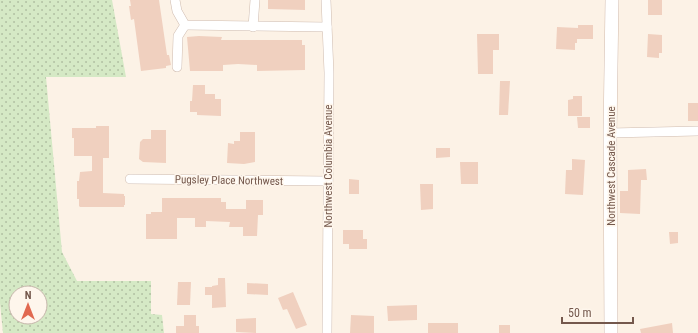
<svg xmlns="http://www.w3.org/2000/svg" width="698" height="333" viewBox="0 0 698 333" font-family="'Roboto Condensed',sans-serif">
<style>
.park{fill:url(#park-dots);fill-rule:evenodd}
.building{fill:#f0d0bf}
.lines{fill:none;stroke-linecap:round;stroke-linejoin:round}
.street-casing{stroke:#cfbcb0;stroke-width:10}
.secondary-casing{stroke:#d2bbad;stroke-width:14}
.street{stroke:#fff;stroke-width:9}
.secondary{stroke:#fff;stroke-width:13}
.labels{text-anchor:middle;stroke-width:3;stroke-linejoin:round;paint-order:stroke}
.street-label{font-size:11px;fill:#74584c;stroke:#fef6ec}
</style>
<defs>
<pattern id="park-dots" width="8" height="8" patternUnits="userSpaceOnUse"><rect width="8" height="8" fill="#d5e9c5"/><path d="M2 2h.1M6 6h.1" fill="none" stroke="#b1c0a2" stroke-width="1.8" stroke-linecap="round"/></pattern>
</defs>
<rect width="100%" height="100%" fill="#fcf2e6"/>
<path class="park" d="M0 0H112L126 77H46L62 252 77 281H151V314L162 315 164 333H3L0 303ZM16 293H40V317H16Z"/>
<g class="building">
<polygon points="130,0 159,0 167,55 169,55 171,65 166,66 166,68 141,71 134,19 131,20 129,6 131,6"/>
<polygon points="268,0 305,0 305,10 268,9"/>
<rect x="648" y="0" width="14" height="15"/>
<polygon points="578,25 593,25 593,39 577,39 577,43 575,43 575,50 556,49 557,27 578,28"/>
<polygon points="477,34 499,34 499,50 493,50 493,74 478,74"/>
<polygon points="648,34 662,35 662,53 659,53 659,58 647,57"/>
<polygon points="199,36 222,37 221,40 302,40 302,45 305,45 305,70 257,71 257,65 238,64 223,65 223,71 190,71 187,37"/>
<polygon points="500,81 510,81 508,115 499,115"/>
<polygon points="193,85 205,85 205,94 215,94 215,99 221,99 221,116 197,115 197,112 190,112 190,101 192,101"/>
<polygon points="573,96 582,96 582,116 568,116 568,100 573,99"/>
<rect x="688" y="103" width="10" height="18"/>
<polygon points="577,117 590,117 590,128 578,128"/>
<polygon points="96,126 109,126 109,158 103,158 103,193 124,194 124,196 125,196 125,205 124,205 124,207 80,207 79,206 79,199 77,199 77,181 79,181 80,172 92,171 92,156 74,156 74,138 72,138 72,128 96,128"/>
<polygon points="151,130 166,130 166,163 143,162 139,159 140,142 143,139 151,139"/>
<polygon points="240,132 255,132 255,162 244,164 227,163 228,143 234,144 234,141 240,141"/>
<polygon points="436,148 450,148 450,157 436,158"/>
<polygon points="572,159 585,160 583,195 565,194 566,170 572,170"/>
<polygon points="460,162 478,162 478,184 461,184"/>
<polygon points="646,169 647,180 641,180 640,214 620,213 620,191 628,191 628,170"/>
<polygon points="349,179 359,180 359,194 349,194"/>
<polygon points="420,184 433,184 433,209 421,210"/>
<polygon points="162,198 221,198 221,202 226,202 226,209 246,209 246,200 263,200 263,215 258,215 257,236 243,236 243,227 229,227 230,222 206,221 206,227 195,227 195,218 177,218 177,239 146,239 146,214 151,214 151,212 162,212"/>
<polygon points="343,230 363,230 363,239 367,239 367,249 349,249 349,244 343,244"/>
<polygon points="669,232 678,232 678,243 670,244"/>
<polygon points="218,278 225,278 226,307 212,308 212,295 205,295 205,287 212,287 212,286 218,285"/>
<polygon points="178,282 191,282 190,305 177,305"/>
<polygon points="247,283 268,284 268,295 247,294"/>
<polygon points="293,292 307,325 296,329 287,309 283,310 278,298"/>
<polygon points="417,305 417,320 388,321 387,306"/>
<polygon points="184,315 196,315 196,326 199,326 199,333 176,333 176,326 184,326"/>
<polygon points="351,315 374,316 374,333 350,333"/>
<polygon points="256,318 256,333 236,332 236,319"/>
<rect x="428" y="323" width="30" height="10"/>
<polygon points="672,323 673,333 641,333 640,329"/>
<rect x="499" y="325" width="11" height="8"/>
</g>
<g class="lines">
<g class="street-casing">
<g id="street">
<polyline points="175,0 177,11 185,25 327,27"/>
<polyline points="326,0 329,73 327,333"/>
<polyline points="253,27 255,0"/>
<polyline points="177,67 178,36 185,25"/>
<polyline points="610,133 698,131"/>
<polyline points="130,179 328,181"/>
</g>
</g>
<g class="secondary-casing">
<polyline id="secondary" points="611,333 610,133 612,0"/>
</g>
<use href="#street" class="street"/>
<use href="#secondary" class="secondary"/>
</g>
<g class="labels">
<g class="street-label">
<text transform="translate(328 166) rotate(-90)" y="4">Northwest Columbia Avenue</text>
<text transform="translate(611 166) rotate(-90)" y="4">Northwest Cascade Avenue</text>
<text transform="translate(229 180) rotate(1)" y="4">Pugsley Place Northwest</text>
</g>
</g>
<g transform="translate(28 305)"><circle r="19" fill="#fef6ec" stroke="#c7b7ac"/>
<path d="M0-3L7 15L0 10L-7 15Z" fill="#e16950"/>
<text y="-6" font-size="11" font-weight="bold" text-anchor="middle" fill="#74584c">N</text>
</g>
<path d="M562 317v6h71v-6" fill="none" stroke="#74584c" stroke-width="2"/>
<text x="568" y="317" font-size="12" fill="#74584c" stroke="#fef6ec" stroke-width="3" paint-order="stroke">50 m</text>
</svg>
